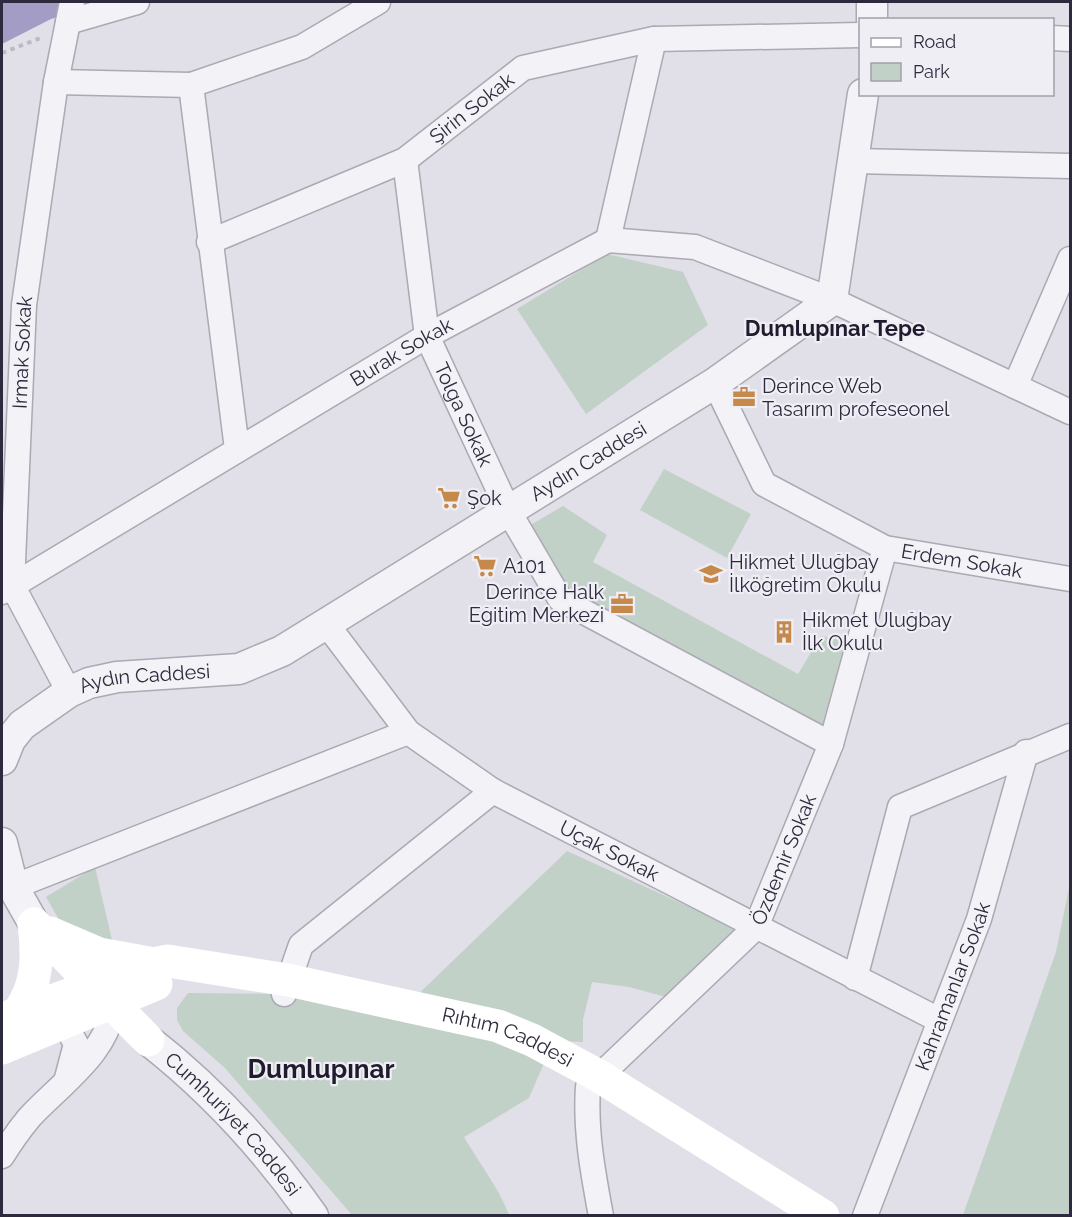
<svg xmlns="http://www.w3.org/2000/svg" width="1072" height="1217" viewBox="0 0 1072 1217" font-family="Raleway,sans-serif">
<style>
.green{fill:#c1d1c7}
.water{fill:#a39cc5}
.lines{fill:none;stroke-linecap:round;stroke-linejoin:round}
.minor-casing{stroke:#aca8b4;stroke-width:27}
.tertiary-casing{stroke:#aca8b4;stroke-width:33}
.path{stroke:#bcbac2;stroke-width:4;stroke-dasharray:4.5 4.5;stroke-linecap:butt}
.minor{stroke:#f3f2f6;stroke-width:24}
.tertiary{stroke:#f3f2f6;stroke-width:30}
.secondary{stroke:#fff;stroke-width:33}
.labels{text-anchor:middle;stroke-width:4.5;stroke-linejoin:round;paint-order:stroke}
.street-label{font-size:20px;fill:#2f293e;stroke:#f0eef5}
.poi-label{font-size:20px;fill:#2f293e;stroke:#f0eef5;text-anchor:start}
.quarter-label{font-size:22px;font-weight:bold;fill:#211b2e;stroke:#f0eef5}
.district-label{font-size:26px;font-weight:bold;fill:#211b2e;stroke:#f0eef5}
</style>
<rect width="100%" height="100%" fill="#e1dfe7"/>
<g class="green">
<polygon points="607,254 683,272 708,325 586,414 517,309"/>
<polygon points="664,469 751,514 727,558 640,510"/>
<polygon points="563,506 607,535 593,562 798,674 821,636 859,642 831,744 560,599 520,531"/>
<polygon points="567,851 742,931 666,997 629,987 592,982 583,1020 583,1042 532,1040 407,1005"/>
<polygon points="95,867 112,940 103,947 61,923 46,897"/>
<polygon points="1070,883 1070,1215 963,1215 1056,952"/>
<path d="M188 993 284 994 470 1032 544 1063 529 1098 464 1137C479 1163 499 1188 509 1215H352L225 1068 183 1031 177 1020V1008Z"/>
</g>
<polygon class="water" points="2,2 109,2 51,19 2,44"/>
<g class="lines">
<g class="minor-casing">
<g id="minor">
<polyline points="68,22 137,2"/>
<polyline points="1052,38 1070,39"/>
<polyline points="56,82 191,85 302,47 378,2"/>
<polyline points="191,85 237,449"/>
<path id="s1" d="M405 160 427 336 509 512 560 599 831 744"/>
<polyline points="854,161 1070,166"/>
<polyline points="608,240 654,39"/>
<path id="s2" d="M209 242 405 160 523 68 654 39 860 35"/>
<path id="s3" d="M715 383 764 484 885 548 1070 579"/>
<polyline points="1015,386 1070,259"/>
<path id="s4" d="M2 592 427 336 608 240 695 247 832 300 1070 412"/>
<path id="s5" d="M325 622 408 732 493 791 939 1020"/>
<path id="s6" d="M69 692 12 585 24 305 56 82 72 2"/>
<polyline points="13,887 408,732"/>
<polyline points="855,978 900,807 1070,736"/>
<polyline points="284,994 301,945 493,791"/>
<polyline points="57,1026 69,1031 76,1044 67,1078"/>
<path d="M2 1156C10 1143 19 1130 29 1118 57 1087 113 1049 112 1004"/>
<path id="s7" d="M601 1216C593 1173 585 1131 588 1087L756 927 831 744 885 548"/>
<path id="s8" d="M865 1216 979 919 1026 752"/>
</g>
</g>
<g class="tertiary-casing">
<g id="tertiary">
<polyline points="872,20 872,2"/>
<path id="s9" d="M2 760 10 740 22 725 69 692 89 683 117 677 239 669 282 651 715 383 832 300 863 94"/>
<polyline points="2,843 13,887 34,924"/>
<path id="s10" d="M148 1040C212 1090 266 1149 313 1216"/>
</g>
</g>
<polyline class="path" points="2,53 43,37"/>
<use href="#minor" class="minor"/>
<use href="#tertiary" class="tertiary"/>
<g class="secondary">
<polyline points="34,924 148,1040"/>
<polyline points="50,933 99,954 149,963"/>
<path d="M18 1013C38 985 38 957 34 924"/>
<path id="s11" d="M2 1019 154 964 168 961 288 980 498 1026 532 1040 599 1076 823 1216"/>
<polyline points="2,1048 156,984"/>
</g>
</g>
<defs>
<g id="office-bare" transform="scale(1.8)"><path d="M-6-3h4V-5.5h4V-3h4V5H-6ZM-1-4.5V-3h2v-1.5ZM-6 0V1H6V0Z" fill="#c58a4b" stroke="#f0eef5" stroke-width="2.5" paint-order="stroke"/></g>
<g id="supermarket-bare" transform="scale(1.8)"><path d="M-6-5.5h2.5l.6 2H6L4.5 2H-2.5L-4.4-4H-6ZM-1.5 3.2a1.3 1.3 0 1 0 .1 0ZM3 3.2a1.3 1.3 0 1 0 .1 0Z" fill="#c58a4b" stroke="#f0eef5" stroke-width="2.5" paint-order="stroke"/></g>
<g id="school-bare" transform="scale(1.8)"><path d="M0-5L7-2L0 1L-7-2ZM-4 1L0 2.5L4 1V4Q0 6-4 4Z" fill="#c58a4b" stroke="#f0eef5" stroke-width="2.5" paint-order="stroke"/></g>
<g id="building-bare" transform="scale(1.8)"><path d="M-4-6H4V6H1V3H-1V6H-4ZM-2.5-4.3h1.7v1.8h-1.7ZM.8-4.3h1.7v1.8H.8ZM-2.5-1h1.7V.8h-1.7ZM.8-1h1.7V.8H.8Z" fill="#c58a4b" stroke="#f0eef5" stroke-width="2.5" paint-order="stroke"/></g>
</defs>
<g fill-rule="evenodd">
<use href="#office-bare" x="744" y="397"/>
<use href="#supermarket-bare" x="449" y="498"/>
<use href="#supermarket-bare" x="485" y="566"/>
<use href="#school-bare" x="711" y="574"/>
<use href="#office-bare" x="622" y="604"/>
<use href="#building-bare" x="784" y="632"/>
</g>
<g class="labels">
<g class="street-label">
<text dy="7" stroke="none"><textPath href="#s2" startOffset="297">Şirin Sokak</textPath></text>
<text dy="7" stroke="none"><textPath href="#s6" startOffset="354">Irmak Sokak</textPath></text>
<text dy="7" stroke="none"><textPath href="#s4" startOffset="466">Burak Sokak</textPath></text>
<text dy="7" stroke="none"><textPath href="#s1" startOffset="264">Tolga Sokak</textPath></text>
<text dy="7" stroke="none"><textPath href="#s9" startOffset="678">Aydın Caddesi</textPath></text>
<text dy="7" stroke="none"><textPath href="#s3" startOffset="327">Erdem Sokak</textPath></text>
<text dy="7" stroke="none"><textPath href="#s9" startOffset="176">Aydın Caddesi</textPath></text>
<text dy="7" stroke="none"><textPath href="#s5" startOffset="372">Uçak Sokak</textPath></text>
<text dy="7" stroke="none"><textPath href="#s7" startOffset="435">Özdemir Sokak</textPath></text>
<text dy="7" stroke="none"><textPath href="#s8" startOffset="246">Kahramanlar Sokak</textPath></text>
<text dy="7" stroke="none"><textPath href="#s11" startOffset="525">Rıhtım Caddesi</textPath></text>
<text dy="7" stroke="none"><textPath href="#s10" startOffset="120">Cumhuriyet Caddesi</textPath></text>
</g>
<g class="poi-label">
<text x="762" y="393">Derince Web<tspan x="762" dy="23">Tasarım profeseonel</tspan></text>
<text x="467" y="505">Şok</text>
<text x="729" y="569">Hikmet Uluğbay<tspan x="729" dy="23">İlköğretim Okulu</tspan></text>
<text x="503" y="573">A101</text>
<text x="604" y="599" text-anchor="end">Derince Halk<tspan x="604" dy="23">Eğitim Merkezi</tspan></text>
<text x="802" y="627">Hikmet Uluğbay<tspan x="802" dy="23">İlk Okulu</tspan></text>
</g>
<g class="quarter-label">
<text x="835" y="336">Dumlupınar Tepe</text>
</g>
<g class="district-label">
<text x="321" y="1078">Dumlupınar</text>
</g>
</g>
<rect width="1072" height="1217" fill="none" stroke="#2f293e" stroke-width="6"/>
<rect x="859" y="18" width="195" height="78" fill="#f0eef5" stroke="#a39fac" stroke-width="1.5"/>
<rect x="871" y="38" width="30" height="9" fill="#ffffff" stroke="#a39fac" stroke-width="1.5"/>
<text x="913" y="48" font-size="18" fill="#2f293e">Road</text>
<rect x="871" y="63" width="30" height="18" fill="#c1d1c7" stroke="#a39fac" stroke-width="1.5"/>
<text x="913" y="78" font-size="18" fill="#2f293e">Park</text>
</svg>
